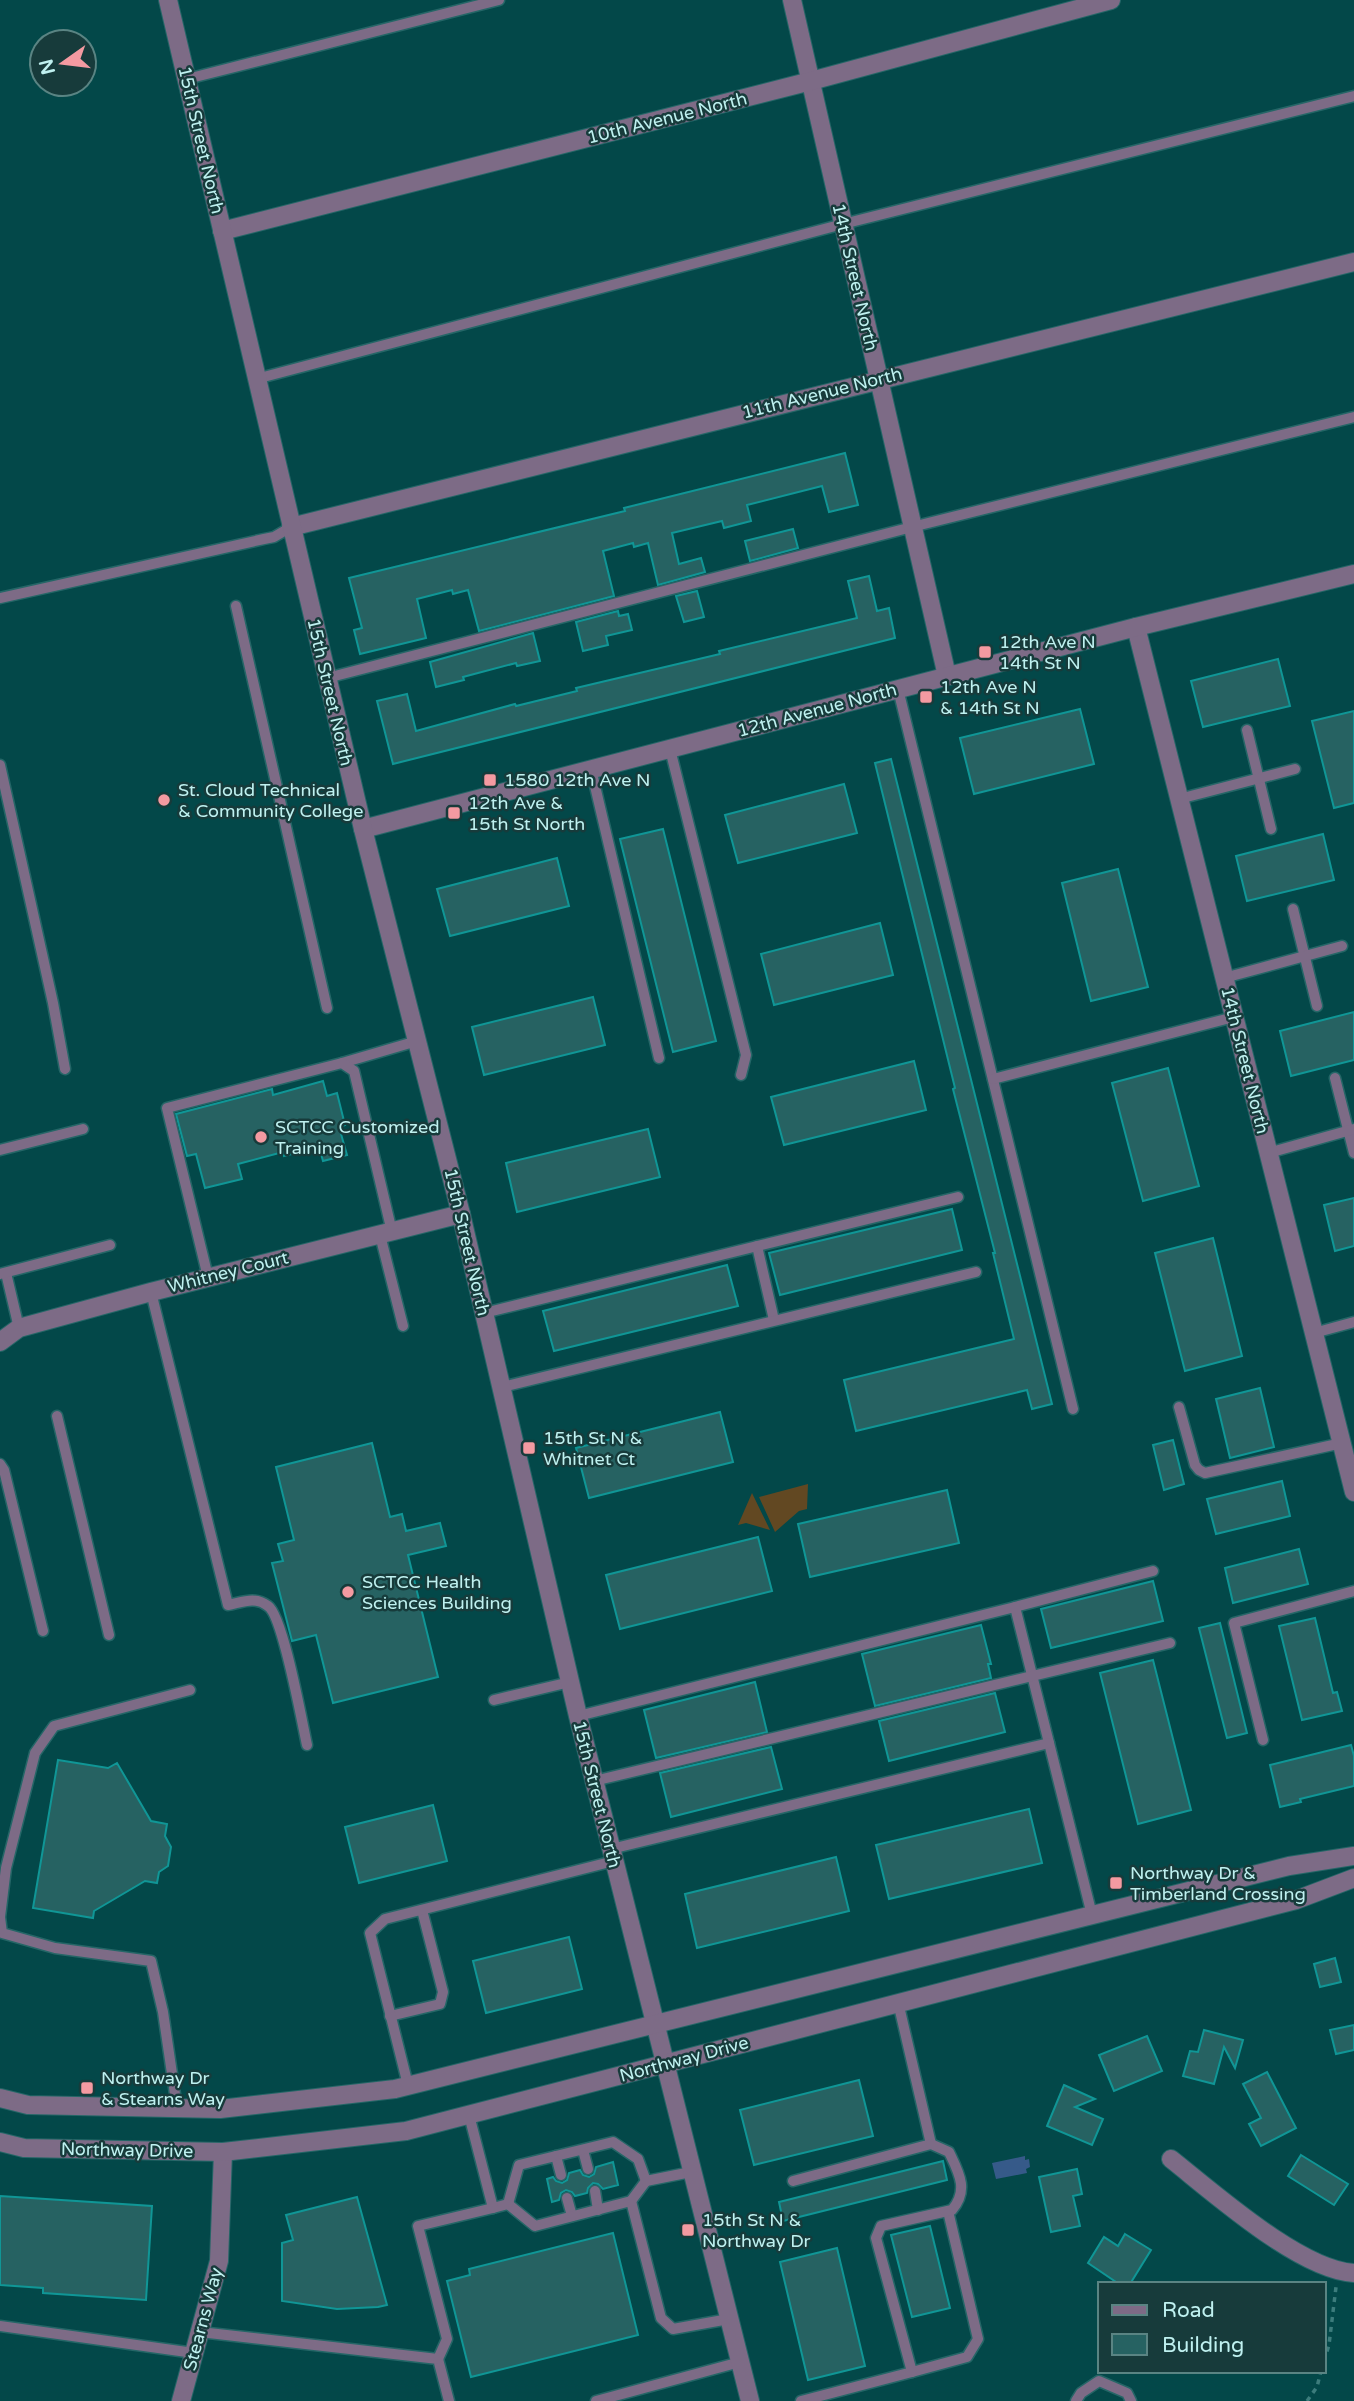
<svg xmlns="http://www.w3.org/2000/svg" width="1354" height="2401" viewBox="0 0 1354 2401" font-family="'Varela Round',sans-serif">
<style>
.green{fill:#624822}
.water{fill:#365a89}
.building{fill:#266262;stroke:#109696;stroke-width:2}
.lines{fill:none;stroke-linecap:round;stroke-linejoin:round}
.service-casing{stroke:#256667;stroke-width:13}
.minor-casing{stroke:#256667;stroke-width:20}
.tertiary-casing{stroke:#256667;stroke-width:20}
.path{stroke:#3c7c7c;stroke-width:3.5;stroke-dasharray:5 5;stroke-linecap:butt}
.service{stroke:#7d6b86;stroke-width:10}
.minor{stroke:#7d6b86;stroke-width:18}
.tertiary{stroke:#7d6b86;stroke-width:18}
.poi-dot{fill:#f49aa1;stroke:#173b3b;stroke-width:2.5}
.labels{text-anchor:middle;stroke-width:5;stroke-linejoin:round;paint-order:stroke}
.street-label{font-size:18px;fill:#bff1f0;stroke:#173b3b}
.poi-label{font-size:18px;fill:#bff1f0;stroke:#173b3b;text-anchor:start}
</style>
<rect width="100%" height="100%" fill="#034849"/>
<g class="green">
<polygon points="808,1484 807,1509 799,1511 775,1532 759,1497"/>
<polygon points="752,1493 770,1530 746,1523 738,1525"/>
</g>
<polygon class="water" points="1025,2156 1025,2160 1029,2159 1030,2167 1026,2169 1027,2173 996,2179 992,2163"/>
<g class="building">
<polygon points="845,453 858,505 829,512 822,486 747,505 751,521 724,528 722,521 672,533 679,564 701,558 705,572 658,585 648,543 634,547 633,543 603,551 614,596 479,631 468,590 453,594 452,590 417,599 426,638 360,654 354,630 362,628 349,578 625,511 624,508"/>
<polygon points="793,529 798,548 750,561 745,541"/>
<polygon points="869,576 877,611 889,608 895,638 393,764 377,701 407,694 416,731 515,704 516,706 577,691 576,688 720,654 719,651 857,618 848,581"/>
<polygon points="697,591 704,617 684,622 676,596"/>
<polygon points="618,611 619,616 628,614 632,630 606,636 608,645 583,651 576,622"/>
<polygon points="533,633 540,661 517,666 516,663 463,677 464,680 436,687 430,662"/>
<polygon points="1278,659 1290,706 1203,727 1191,681"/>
<polygon points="1080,709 1094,764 974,794 960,738"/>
<polygon points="1354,711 1354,803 1334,808 1312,721"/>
<polygon points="891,759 1052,1404 1032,1409 1027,1390 856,1431 844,1380 1014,1339 993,1253 995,1253 953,1089 955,1088 875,763"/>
<polygon points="844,784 857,833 738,863 725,815"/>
<polygon points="663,829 716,1041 673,1052 620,839"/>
<polygon points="1323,834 1334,880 1247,901 1236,856"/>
<polygon points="557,858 569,906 450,936 437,889"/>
<polygon points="1118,869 1148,987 1091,1001 1062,883"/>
<polygon points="880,923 893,975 774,1005 761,954"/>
<polygon points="593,997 605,1045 484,1075 472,1027"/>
<polygon points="1354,1012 1354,1060 1291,1076 1280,1031"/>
<polygon points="914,1061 926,1110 784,1145 771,1097"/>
<polygon points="1168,1068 1199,1186 1143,1201 1112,1083"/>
<polygon points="323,1081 327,1096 337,1093 345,1125 339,1127 347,1155 323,1161 319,1147 284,1156 283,1152 238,1164 242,1179 205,1188 196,1154 187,1156 176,1114 272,1089 273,1095"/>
<polygon points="648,1129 660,1177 517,1212 506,1163"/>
<polygon points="1354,1198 1354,1246 1335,1251 1324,1205"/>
<polygon points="952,1209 962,1250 780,1295 769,1253"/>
<polygon points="1213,1238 1242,1356 1185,1371 1155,1253"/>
<polygon points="727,1265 738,1306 554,1351 543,1311"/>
<polygon points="1260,1388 1274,1447 1230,1458 1216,1399"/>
<polygon points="720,1412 733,1462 589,1498 576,1448"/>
<polygon points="1173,1440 1184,1484 1164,1490 1153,1445"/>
<polygon points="372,1443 390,1517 402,1514 406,1531 440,1523 446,1546 408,1555 438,1677 333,1703 316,1635 292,1641 272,1563 283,1561 278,1544 294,1540 276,1467"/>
<polygon points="1282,1481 1290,1516 1216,1534 1207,1499"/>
<polygon points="947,1490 959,1543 810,1577 798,1524"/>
<polygon points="758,1537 772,1591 620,1629 606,1575"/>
<polygon points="1299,1549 1308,1584 1233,1603 1225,1568"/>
<polygon points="1153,1581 1163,1621 1051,1648 1041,1609"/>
<polygon points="1315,1618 1333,1693 1337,1692 1342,1711 1302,1720 1279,1626"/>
<polygon points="1220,1623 1247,1733 1227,1738 1199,1628"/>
<polygon points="981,1625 991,1664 988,1664 991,1678 875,1706 862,1654"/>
<polygon points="1153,1660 1191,1810 1138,1824 1100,1673"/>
<polygon points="755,1682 767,1732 656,1758 644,1710"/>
<polygon points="995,1693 1005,1732 889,1761 879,1721"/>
<polygon points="1351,1745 1354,1756 1354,1786 1300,1799 1301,1802 1280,1807 1270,1765"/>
<polygon points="771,1747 782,1789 671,1817 660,1773"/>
<polygon points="58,1760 108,1768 117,1763 151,1821 167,1824 165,1836 171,1847 168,1866 159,1872 157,1883 145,1881 94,1911 93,1918 33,1908"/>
<polygon points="433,1805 447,1861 359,1883 345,1827"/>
<polygon points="1029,1809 1042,1863 889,1899 876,1845"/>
<polygon points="836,1857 849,1911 697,1948 685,1894"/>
<polygon points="569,1937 582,1989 486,2013 473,1961"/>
<polygon points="1335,1958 1341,1982 1320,1987 1314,1964"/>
<polygon points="1354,2025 1354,2050 1336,2054 1330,2030"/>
<polygon points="1204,2030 1243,2040 1235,2068 1224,2047 1214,2084 1183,2076 1190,2051 1198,2052"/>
<polygon points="1147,2036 1162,2071 1114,2091 1099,2055"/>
<polygon points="1267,2072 1296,2128 1261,2146 1249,2124 1261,2118 1243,2084"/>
<polygon points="859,2080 873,2136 754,2165 740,2110"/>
<polygon points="1064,2085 1095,2099 1075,2107 1103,2119 1092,2145 1047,2126"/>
<polygon points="1301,2155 1348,2184 1334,2205 1288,2176"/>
<polygon points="943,2161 947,2180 783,2221 779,2202"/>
<polygon points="613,2162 618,2185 603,2189 598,2184 593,2183 588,2188 587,2193 575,2196 572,2192 566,2190 561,2193 559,2200 552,2202 547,2179 553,2177 556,2181 562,2183 567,2180 569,2173 580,2170 583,2175 589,2177 594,2174 596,2167"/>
<polygon points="1077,2169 1082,2194 1073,2196 1080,2226 1051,2232 1039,2177"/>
<polygon points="0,2196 152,2206 146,2300 43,2293 43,2288 0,2285"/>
<polygon points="357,2197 387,2305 378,2307 337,2309 282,2301 282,2243 293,2240 286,2215"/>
<polygon points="930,2226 950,2308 912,2317 891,2235"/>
<polygon points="613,2233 638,2335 471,2377 447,2281 470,2275 469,2269"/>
<polygon points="1125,2234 1151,2250 1130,2284 1119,2284 1088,2263 1104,2237 1118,2246"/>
<polygon points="837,2248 865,2366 808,2380 780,2262"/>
</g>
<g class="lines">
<g class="service-casing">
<g id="service">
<polyline points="187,79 499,0"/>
<polyline points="256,379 843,224 1354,96"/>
<polyline points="0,598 264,539 274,537 291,527"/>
<polyline points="236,606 327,1008"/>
<polyline points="327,678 912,527 1354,417"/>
<polyline points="898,689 1073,1409"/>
<polyline points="1247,730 1271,829"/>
<polyline points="670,749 746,1055 741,1075"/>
<polyline points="0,765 53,1003 65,1069"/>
<polyline points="591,769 659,1058"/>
<polyline points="1179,799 1295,769"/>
<polyline points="1293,909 1317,1006"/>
<polyline points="1224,978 1342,946"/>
<polyline points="342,1063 417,1041"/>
<polyline points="1335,1078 1354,1153"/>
<polyline points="993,1079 1234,1017"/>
<polyline points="0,1150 83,1129"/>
<polyline points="1268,1153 1354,1129"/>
<polyline points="380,1235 403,1326"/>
<polyline points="757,1246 774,1320"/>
<polyline points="6,1273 19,1328"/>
<polyline points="0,1274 110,1245"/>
<polyline points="208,1277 167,1108 342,1063 354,1071 392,1232"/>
<path d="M151 1292 228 1605C243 1602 255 1596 268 1606 283 1616 302 1722 307 1745"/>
<polyline points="484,1313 958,1197"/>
<polyline points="1314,1333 1354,1322"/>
<polyline points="502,1387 976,1272"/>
<polyline points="1179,1407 1195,1465 1199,1470 1205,1473 1342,1443"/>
<polyline points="57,1416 109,1635"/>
<polyline points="0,1464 4,1470 43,1631"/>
<polyline points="1015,1607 1153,1571"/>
<polyline points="494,1700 570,1682"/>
<polyline points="578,1716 1015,1607 1092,1915"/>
<polyline points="1263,1740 1234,1623 1354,1591"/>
<polyline points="594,1781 1170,1643"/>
<polyline points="611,1849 1049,1743"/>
<polyline points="390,2016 440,2004 443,1992 422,1910"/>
<polyline points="408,2085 370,1933 385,1919 614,1861"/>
<polyline points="177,2108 163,2012 151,1961 55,1948 2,1933 0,1917 6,1868 35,1753 54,1726 190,1690"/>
<polyline points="583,2150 588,2169"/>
<polyline points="556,2156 561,2175"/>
<polyline points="793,2181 931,2144 898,2002"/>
<polyline points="595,2191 598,2210"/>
<polyline points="567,2198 572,2216"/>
<polyline points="631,2201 661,2318 673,2329 729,2319"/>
<polyline points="508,2204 535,2226 631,2201 646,2181"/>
<polyline points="493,2208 508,2204 519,2165 613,2142 638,2159 646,2181 691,2172"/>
<polyline points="0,2326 194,2353"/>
<polyline points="200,2332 438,2359 449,2401"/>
<polyline points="438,2359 447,2339 418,2226 493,2208 469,2115"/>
<polyline points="912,2372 967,2357 978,2339 948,2211"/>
<polyline points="596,2401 740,2362"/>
<path d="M801 2401 912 2372 876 2238 881 2226 952 2210C969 2190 959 2173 949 2152L931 2144"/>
<polyline points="1076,2401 1081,2393 1099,2381 1127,2393 1131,2401"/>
</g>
</g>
<g class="minor-casing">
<g id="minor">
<polyline points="792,0 947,676"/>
<polyline points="222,231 811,81 1111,0"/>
<polyline points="291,527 1354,262"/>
<polyline points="1136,627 1354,1492"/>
<polyline points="363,829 1136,627 1354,574"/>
<polyline points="0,1342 19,1328 151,1292 461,1214"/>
<path d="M1171 2159C1214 2193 1300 2270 1354 2273"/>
<polyline points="181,2401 219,2261 223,2152"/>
</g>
</g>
<g class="tertiary-casing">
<g id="tertiary">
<polyline points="168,0 363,829 461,1214 578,1716 750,2401"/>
<polyline points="0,2098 28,2105 220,2109 395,2089 1289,1866 1354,1856"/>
<polyline points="0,2142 24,2148 223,2152 406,2131 1296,1900 1354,1878"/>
</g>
</g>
<g class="path">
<polyline points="1324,2361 1329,2345 1336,2287"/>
<polyline points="1307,2401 1317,2387 1321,2371"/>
</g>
<use href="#service" class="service"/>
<use href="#minor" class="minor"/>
<use href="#tertiary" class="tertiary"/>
</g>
<g class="poi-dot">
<rect x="978" y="645" width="14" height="14" rx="3.5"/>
<rect x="919" y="690" width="14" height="14" rx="3.5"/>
<rect x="483" y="773" width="14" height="14" rx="3.5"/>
<circle cx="164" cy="800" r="7"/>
<rect x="447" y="806" width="14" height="14" rx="3.5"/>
<circle cx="261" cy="1137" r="7"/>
<rect x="522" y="1441" width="14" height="14" rx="3.5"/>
<circle cx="348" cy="1592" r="7"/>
<rect x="1109" y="1876" width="14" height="14" rx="3.5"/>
<rect x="80" y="2081" width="14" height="14" rx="3.5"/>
<rect x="681" y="2223" width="14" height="14" rx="3.5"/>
</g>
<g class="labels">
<g class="street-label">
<text transform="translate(667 118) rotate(-14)" y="6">10th Avenue North</text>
<text transform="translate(201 140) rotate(77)" y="6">15th Street North</text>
<text transform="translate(855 277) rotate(77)" y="6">14th Street North</text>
<text transform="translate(822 393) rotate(-14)" y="6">11th Avenue North</text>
<text transform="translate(330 692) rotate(77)" y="6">15th Street North</text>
<text transform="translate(817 710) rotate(-15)" y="6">12th Avenue North</text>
<text transform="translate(1245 1060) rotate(76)" y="6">14th Street North</text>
<text transform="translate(467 1242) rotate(77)" y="6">15th Street North</text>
<text transform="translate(228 1272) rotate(-14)" y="6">Whitney Court</text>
<text transform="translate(597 1794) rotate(76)" y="6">15th Street North</text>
<text transform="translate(684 2059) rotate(-15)" y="6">Northway Drive</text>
<text transform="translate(127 2150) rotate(1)" y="6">Northway Drive</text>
<text transform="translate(203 2319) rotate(-75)" y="6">Stearns Way</text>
</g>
<g class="poi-label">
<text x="999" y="648">12th Ave N<tspan x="999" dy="21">14th St N</tspan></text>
<text x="940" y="693">12th Ave N<tspan x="940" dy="21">&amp; 14th St N</tspan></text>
<text x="504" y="786">1580 12th Ave N</text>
<text x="178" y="796">St. Cloud Technical<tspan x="178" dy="21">&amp; Community College</tspan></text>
<text x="468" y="809">12th Ave &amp;<tspan x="468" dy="21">15th St North</tspan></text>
<text x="275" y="1133">SCTCC Customized<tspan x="275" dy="21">Training</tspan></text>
<text x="543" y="1444">15th St N &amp;<tspan x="543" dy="21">Whitnet Ct</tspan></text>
<text x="362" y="1588">SCTCC Health<tspan x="362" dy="21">Sciences Building</tspan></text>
<text x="1130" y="1879">Northway Dr &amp;<tspan x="1130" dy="21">Timberland Crossing</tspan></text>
<text x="101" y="2084">Northway Dr<tspan x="101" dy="21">&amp; Stearns Way</tspan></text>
<text x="702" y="2226">15th St N &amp;<tspan x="702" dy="21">Northway Dr</tspan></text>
</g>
</g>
<rect x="1098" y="2282" width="228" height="91" fill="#173b3b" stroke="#5a8483" stroke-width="2"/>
<rect x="1112" y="2305" width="35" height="10" fill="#7d6b86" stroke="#5a8483" stroke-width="2"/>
<text x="1162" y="2317" font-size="21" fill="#bff1f0">Road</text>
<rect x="1112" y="2334" width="35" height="21" fill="#266262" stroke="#5a8483" stroke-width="2"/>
<text x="1162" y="2352" font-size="21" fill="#bff1f0">Building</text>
<g transform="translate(63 63) rotate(256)"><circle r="33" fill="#173b3b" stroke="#5a8483" stroke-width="2"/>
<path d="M0-5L12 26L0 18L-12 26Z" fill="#f49aa1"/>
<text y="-10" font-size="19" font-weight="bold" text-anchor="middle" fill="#bff1f0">N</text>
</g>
</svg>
